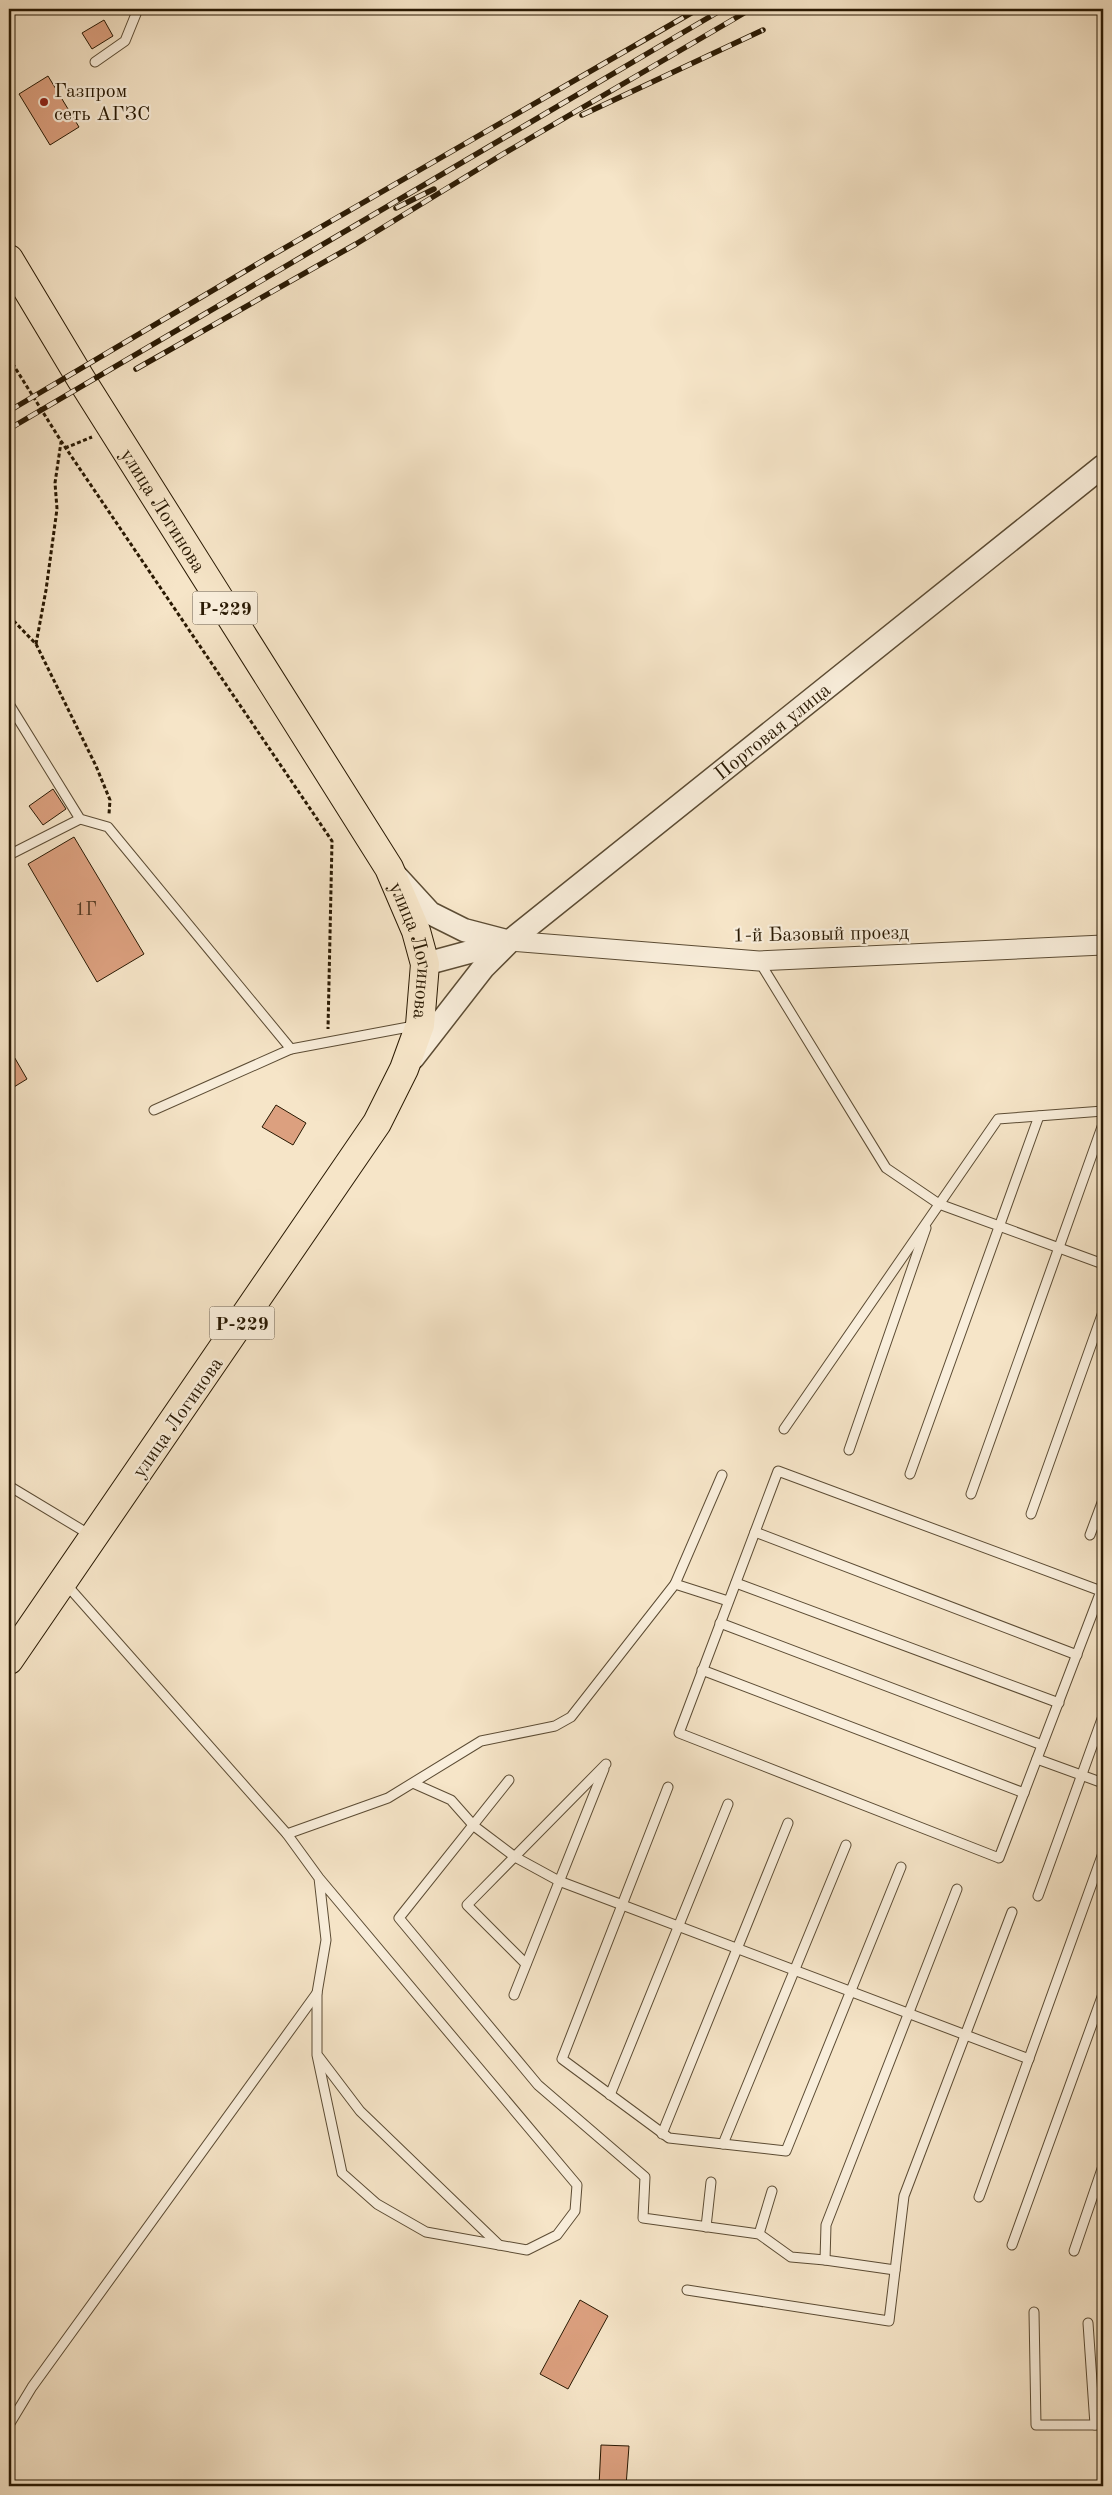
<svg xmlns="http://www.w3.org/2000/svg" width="1112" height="2495" viewBox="0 0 1112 2495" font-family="'Old Standard TT',serif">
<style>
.building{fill:#dca07f;stroke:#291903}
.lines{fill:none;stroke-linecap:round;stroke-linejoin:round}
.service-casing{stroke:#5c4c34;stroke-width:11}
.minor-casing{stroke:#5c4c34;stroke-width:21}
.tertiary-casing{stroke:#5c4c34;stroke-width:25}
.primary-casing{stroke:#291903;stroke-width:30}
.path{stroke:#291903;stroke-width:3;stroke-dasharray:4 2.5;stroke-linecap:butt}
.service{stroke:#f9eedb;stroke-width:9}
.minor{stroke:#f9eedb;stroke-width:19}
.tertiary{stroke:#f9eedb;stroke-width:22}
.primary{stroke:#f6e5c8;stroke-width:28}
.rail-casing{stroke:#291903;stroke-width:5.5}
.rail{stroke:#f9eedb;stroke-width:4;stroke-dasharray:11;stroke-linecap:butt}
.poi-dot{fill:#8f2418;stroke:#f9eedb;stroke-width:2}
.labels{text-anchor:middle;stroke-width:4.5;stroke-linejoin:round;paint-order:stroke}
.number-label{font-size:18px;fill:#563b22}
.shield{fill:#f9eedb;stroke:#675944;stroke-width:1}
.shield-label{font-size:19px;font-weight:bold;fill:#291903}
.poi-label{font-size:20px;fill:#291903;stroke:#f9eedb;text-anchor:start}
.street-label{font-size:20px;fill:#291903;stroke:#f9eedb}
</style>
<rect width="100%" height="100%" fill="#f6e5c8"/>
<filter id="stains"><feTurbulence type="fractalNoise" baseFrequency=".004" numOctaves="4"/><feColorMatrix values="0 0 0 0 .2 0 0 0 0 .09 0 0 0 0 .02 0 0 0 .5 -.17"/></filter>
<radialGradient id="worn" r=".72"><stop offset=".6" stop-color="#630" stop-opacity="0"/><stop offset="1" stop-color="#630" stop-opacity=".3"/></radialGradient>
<g class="building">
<polygon points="104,20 113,36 92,49 82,33"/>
<polygon points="48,76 79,127 50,145 19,94"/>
<polygon points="53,789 66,809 43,825 29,806"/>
<polygon points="74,837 144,954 97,982 28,864"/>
<polygon points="9,1048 27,1079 9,1090"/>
<polygon points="276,1105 306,1123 293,1145 262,1127"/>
<polygon points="580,2300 608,2316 568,2389 540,2374"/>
<polygon points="601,2445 629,2446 626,2486 599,2486"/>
</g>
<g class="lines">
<g class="service-casing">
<g id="service">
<polyline points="95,62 125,41 138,9"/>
<polyline points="9,704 80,819 108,827 291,1049 154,1110"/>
<polyline points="9,855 80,819"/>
<polyline points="759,961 886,1168 939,1204 1103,1264"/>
<polyline points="291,1049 414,1026"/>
<polyline points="784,1429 998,1119 1103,1111"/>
<polyline points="849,1450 926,1228"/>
<polygon points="778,1471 1101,1591 999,1858 679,1733"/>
<polyline points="910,1474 1039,1116"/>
<polyline points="9,1486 92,1536"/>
<polyline points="971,1494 1103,1124"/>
<polyline points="1031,1514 1103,1312"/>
<polyline points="755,1532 1077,1655"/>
<polyline points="1090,1535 1103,1500"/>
<polyline points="65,1583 287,1834 319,1878 577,2185 575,2211 557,2235 527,2250 426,2232 377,2204 342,2173 317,2055 317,1993 326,1940 319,1878"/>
<polyline points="736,1583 1059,1703"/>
<polyline points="675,1584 728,1601"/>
<polyline points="720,1623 1042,1745"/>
<polyline points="702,1670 1024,1793"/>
<polyline points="1037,1759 1103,1783"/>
<polyline points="509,1780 399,1918 538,2085 645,2177 643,2218 759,2234 791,2257 825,2260 895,2270"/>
<polyline points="415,1784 451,1800 474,1826 515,1857 559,1881 1029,2059"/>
<polyline points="668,1787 562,2059 669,2138 786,2151 901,1867"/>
<polyline points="287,1834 388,1798 481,1741 555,1726 571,1717 675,1584 722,1475"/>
<polyline points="1038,1896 1103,1716"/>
<polyline points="526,1964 467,1905 606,1764"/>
<polyline points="514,1995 604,1769"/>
<polyline points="319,2057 360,2111 499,2245"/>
<polyline points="610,2095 728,1804"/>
<polyline points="662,2134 788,1823"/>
<polyline points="723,2144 846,1845"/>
<polyline points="979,2197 1103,1853"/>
<polyline points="706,2227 711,2182"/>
<polyline points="759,2234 772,2191"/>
<polyline points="1012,2245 1103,1994"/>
<polyline points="1074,2251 1103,2166"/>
<polyline points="825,2260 826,2225 957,1889"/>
<polyline points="687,2290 889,2321 904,2196 1012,1912"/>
<polyline points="1034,2312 1036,2425 1103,2425"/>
<polyline points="1088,2323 1095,2425"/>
<polyline points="9,2425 32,2387 317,1993"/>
</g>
</g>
<g class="minor-casing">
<polyline id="minor" points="510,941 759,961 1103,945"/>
</g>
<g class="tertiary-casing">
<g id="tertiary">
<polyline points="397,877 430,913 464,930 506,941"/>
<path id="s1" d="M425 964 510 941 1103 466"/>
<polyline points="413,1058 483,968 509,942"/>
</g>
</g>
<g class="primary-casing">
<g id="primary">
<path id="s2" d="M9 259 81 379 389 868 416 931 425 964 420 1025 404 1069 377 1123 9 1660"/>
</g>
</g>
<g class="path">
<polyline points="9,358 61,441 332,841 328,1029"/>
<polyline points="65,448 92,437"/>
<polyline points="9,616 36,644 96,766 110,800 109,814"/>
<polyline points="36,644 46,590 57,509 55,483 61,442"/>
</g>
<use href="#service" class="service"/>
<use href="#minor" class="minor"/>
<use href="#tertiary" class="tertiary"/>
<use href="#primary" class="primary"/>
<g class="rail-casing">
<g id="rail">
<polyline points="582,115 763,30"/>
<polyline points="396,208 434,189"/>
<polyline points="136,369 356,244 503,154 751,9"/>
<polyline points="9,411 269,257 698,9"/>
<polyline points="9,429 723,9"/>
</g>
</g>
<use href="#rail" class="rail"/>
</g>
<circle class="poi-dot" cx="44" cy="102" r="5"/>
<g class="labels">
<g class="number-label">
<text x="86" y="915">1Г</text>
</g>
<g class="shield">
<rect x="192.5" y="591.5" width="65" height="33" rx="4"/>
<rect x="209.5" y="1306.5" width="65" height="33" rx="4"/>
</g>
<g class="shield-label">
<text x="225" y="615">Р-229</text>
<text x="242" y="1330">Р-229</text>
</g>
<g class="poi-label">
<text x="54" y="97">Газпром<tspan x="54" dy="23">сеть АГЗС</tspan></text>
</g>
<g class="street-label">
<text dy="7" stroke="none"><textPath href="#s2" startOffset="295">улица Логинова</textPath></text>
<text dy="7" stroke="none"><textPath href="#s1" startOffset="424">Портовая улица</textPath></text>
<text transform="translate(821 933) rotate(-1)" y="7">1-й Базовый проезд</text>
<text dy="7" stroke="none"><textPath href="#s2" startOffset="805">улица Логинова</textPath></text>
<text transform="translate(177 1417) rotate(-55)" y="7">улица Логинова</text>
</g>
</g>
<rect width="1112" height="2495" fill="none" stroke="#f6e5c8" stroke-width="30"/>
<rect x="10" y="10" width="1092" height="2475" fill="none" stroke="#291903" stroke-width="2.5"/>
<rect x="15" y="15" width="1082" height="2465" fill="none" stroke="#291903"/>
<rect width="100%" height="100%" filter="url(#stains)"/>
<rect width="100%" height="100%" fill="url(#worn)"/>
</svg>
